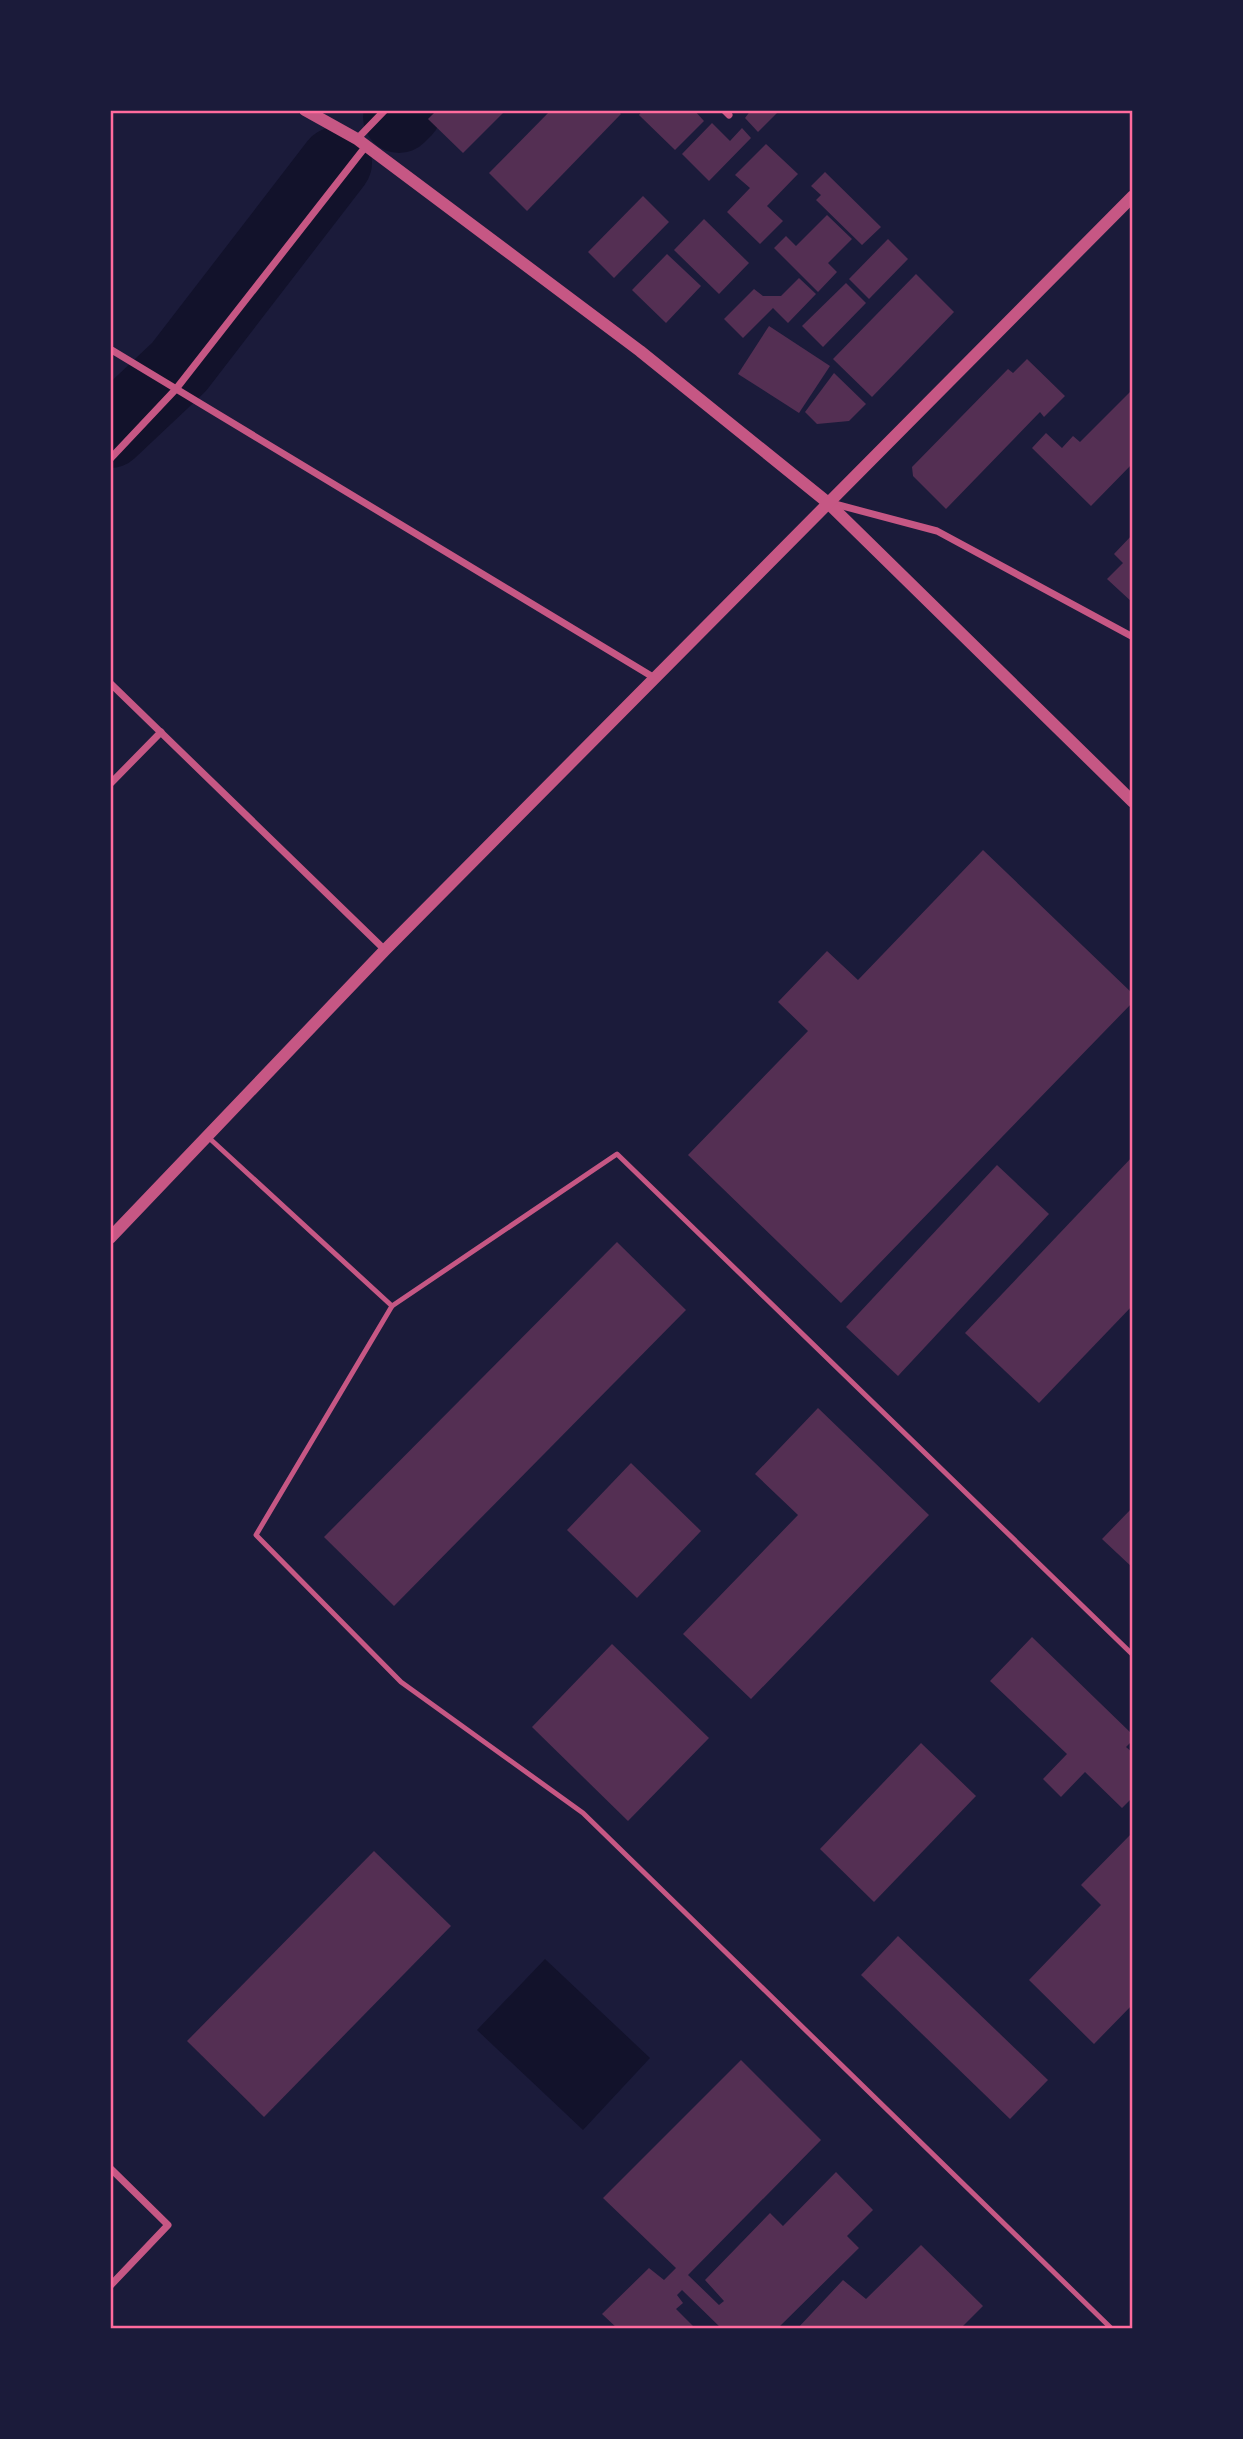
<svg xmlns="http://www.w3.org/2000/svg" width="1243" height="2439" viewBox="0 0 1243 2439" font-family="'IBM Plex Serif',serif">
<style>
.water{fill:#12122b}
.lines{fill:none;stroke-linecap:round;stroke-linejoin:round}
.river{stroke:#12122b;stroke-width:72}
.building{fill:#542f53}
.service{stroke:#c65784;stroke-width:5}
.minor{stroke:#c65784;stroke-width:7}
.tertiary{stroke:#c65784;stroke-width:12}
.neatline{fill:none;stroke:#ff6b9d;stroke-width:2.5}
</style>
<rect width="100%" height="100%" fill="#1b1b3a"/>
<polygon class="water" points="545,1959 650,2058 583,2130 477,2030"/>
<g class="lines">
<g class="river">
<polyline points="399,117 406,110"/>
<polyline points="110,432 179,367 336,163"/>
</g>
</g>
<g class="building">
<polygon points="437,110 506,110 463,153 428,119"/>
<polygon points="551,110 617,110 621,114 527,211 489,173"/>
<polygon points="643,110 694,110 704,121 675,150 639,115"/>
<polygon points="751,110 780,110 758,132 745,118"/>
<polygon points="712,123 730,141 742,128 751,138 709,181 682,154"/>
<polygon points="766,144 798,174 767,206 783,221 760,244 727,212 750,188 735,175"/>
<polygon points="825,172 881,227 862,245 816,200 821,195 811,186"/>
<polygon points="643,196 669,222 614,278 588,252"/>
<polygon points="827,215 852,239 828,263 837,272 818,292 774,248 786,236 796,246"/>
<polygon points="704,219 749,263 719,294 674,250"/>
<polygon points="888,239 908,259 869,299 849,279"/>
<polygon points="667,254 701,286 666,323 632,290"/>
<polygon points="916,274 954,312 872,397 833,359"/>
<polygon points="799,278 816,294 788,323 773,308 743,338 724,319 754,289 763,296 781,296"/>
<polygon points="846,283 866,303 823,347 802,326"/>
<polygon points="769,326 830,366 799,413 738,374"/>
<polygon points="1027,359 1065,396 1044,417 1040,412 946,509 913,476 912,467 1008,369 1013,373"/>
<polygon points="834,373 866,404 849,421 817,424 805,412"/>
<polygon points="1133,389 1133,463 1091,506 1032,448 1046,433 1062,448 1073,436 1080,442"/>
<polygon points="1133,534 1133,603 1107,579 1123,563 1114,554"/>
<polygon points="983,850 1133,994 1133,1002 841,1303 688,1155 808,1031 778,1002 827,951 858,980"/>
<polygon points="1133,1156 1133,1305 1039,1403 965,1333"/>
<polygon points="997,1165 1049,1214 898,1376 846,1327"/>
<polygon points="617,1242 686,1310 394,1606 324,1537"/>
<polygon points="818,1408 929,1515 751,1699 683,1634 798,1515 755,1474"/>
<polygon points="631,1463 701,1531 637,1598 567,1530"/>
<polygon points="1133,1507 1133,1568 1102,1539"/>
<polygon points="1032,1637 1133,1735 1133,1740 1126,1747 1133,1753 1133,1797 1122,1808 1085,1772 1061,1797 1043,1779 1067,1754 990,1681"/>
<polygon points="612,1644 709,1738 628,1821 532,1727"/>
<polygon points="921,1743 976,1796 874,1902 820,1849"/>
<polygon points="1133,1832 1133,2004 1094,2044 1029,1980 1101,1905 1081,1885"/>
<polygon points="374,1851 451,1926 264,2117 187,2041"/>
<polygon points="898,1936 1048,2080 1010,2119 861,1975"/>
<polygon points="741,2060 821,2140 688,2275 719,2305 724,2301 705,2280 770,2213 783,2226 836,2172 873,2210 847,2236 859,2248 777,2329 722,2329 682,2290 677,2295 683,2303 676,2309 696,2329 618,2329 602,2314 649,2268 664,2280 676,2268 603,2198"/>
<polygon points="921,2245 983,2306 960,2329 797,2329 843,2280 866,2299"/>
</g>
<g class="lines">
<g class="service">
<polyline points="208,1137 392,1306"/>
<polyline points="1112,2329 583,1813 401,1682 256,1535 392,1306 617,1154 1133,1655"/>
</g>
<g class="minor">
<polyline points="724,110 729,115"/>
<polyline points="357,139 385,110"/>
<polyline points="110,349 653,677"/>
<polyline points="110,459 176,389 366,146"/>
<polyline points="831,503 937,531 1133,637"/>
<polyline points="110,683 385,950"/>
<polyline points="110,784 161,732"/>
<polyline points="110,2168 168,2225 110,2286"/>
</g>
<g class="tertiary">
<polyline points="305,110 357,139 640,351 827,502 1133,802"/>
<polyline points="110,1238 385,950 1133,196"/>
</g>
</g>
<rect width="1243" height="2439" fill="none" stroke="#1b1b3a" stroke-width="224"/>
<rect x="112" y="112" width="1019" height="2215" class="neatline"/>
</svg>
